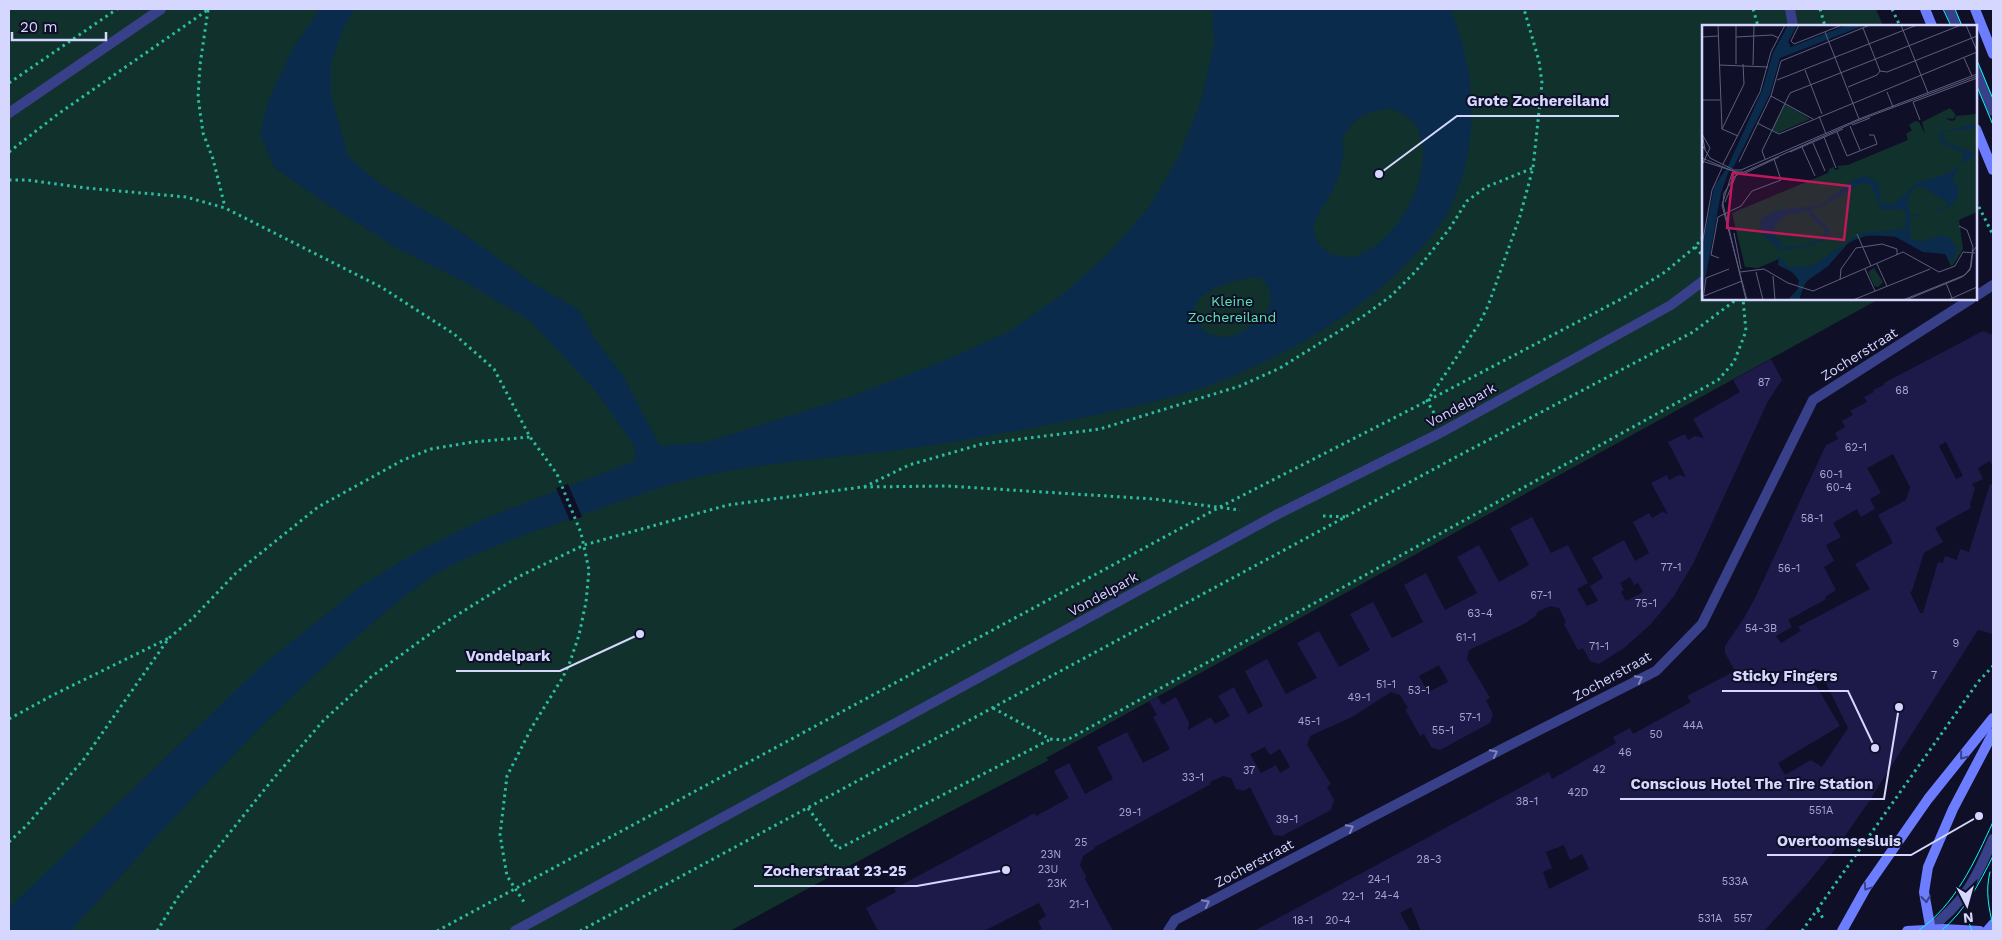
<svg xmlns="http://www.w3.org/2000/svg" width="2002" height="940" viewBox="0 0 2002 940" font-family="'Work Sans',sans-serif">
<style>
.green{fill:#11322c}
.water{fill:#0a2b4b;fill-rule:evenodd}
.pier{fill:#0f0f28}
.building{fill:#1d1a4a;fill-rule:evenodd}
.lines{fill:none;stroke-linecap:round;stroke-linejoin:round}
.path{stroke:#2bbea0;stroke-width:3;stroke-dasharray:2.5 4;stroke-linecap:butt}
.lane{stroke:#384089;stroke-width:10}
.street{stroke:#384089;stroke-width:10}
.secondary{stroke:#6c7eff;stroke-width:10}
.tram{stroke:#01fff4;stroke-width:1}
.oneway{stroke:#7f84be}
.oneway2{stroke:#394189}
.labels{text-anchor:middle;stroke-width:4;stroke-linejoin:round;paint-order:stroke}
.number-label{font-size:11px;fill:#a7a8d2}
.park-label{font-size:14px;fill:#5ce5af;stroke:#0f0f28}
.street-label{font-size:14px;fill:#d5d7ff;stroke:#0f0f28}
.inset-road{fill:none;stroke:#5e5f7e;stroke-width:1}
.view{fill:#c2185b;fill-opacity:0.15;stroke:#c2185b;stroke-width:2.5}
.inset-edge{fill:none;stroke:#d5d7ff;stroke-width:2.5}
.leader{fill:none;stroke:#d5d7ff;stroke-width:2}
.callout-dot{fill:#d5d7ff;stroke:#0f0f28;stroke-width:2}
.callout-label{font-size:15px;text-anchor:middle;font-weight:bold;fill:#d5d7ff;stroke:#0f0f28;stroke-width:4;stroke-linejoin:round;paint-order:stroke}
</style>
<rect width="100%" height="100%" fill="#0f0f28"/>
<polygon class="green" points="9,9 1876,9 1883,26 1703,26 1703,299 1879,299 1046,758 1049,760 938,818 730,931 9,931"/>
<path class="water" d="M320 9H354L343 29 331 63V95L348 156 380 184 460 231 534 284 579 310 595 339 623 376 660 446 707 442 858 394 953 357 1008 332 1062 295 1107 255 1150 206 1179 156 1202 98 1214 44 1212 9H1450C1477 69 1480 144 1452 204 1445 221 1432 235 1420 249 1367 310 1283 359 1207 386 1175 397 1142 405 1109 412 1047 426 984 437 920 447 848 457 774 461 702 476 667 484 632 497 598 509 549 526 499 543 452 565 416 583 381 616 350 643 249 731 161 833 70 931H9V908L259 668 361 586 418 551 486 518 635 461 634 445 594 389 530 321 467 283 397 248 327 204 274 167 260 135 268 101 293 48ZM1392 109C1399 113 1407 115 1412 121 1452 169 1373 289 1324 249 1318 244 1313 235 1314 226 1315 216 1329 199 1333 189 1338 180 1342 166 1343 156 1344 151 1342 143 1343 137 1344 134 1348 131 1349 128 1359 113 1375 110 1392 109ZM1251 277 1263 279C1272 291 1275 306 1263 316 1253 325 1240 335 1226 337 1205 339 1183 315 1201 297 1214 285 1235 281 1251 277Z"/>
<polygon class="pier" points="568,484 582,517 570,521 556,488"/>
<g class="building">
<path d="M1983 331 1993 335V467L1990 461 1978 468 1983 479 1972 484 1975 488 1970 505 1971 508 1935 528 1943 542 1924 553 1912 591 1910 592 1920 613H1923L1938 562 1943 563 1945 556 1957 560 1960 549 1969 552 1990 484 1993 485V634L1978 630 1871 798 1872 799 1871 801 1870 800 1840 843 1807 884 1764 931H1421L1411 907 1400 913 1410 931H1254L1549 772 1552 779 1616 743 1613 737 1630 728 1633 734 1691 702 1687 696 1735 671 1725 653V646L1744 618 1755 598 1826 445 1838 439 1835 433 1845 427 1842 421 1853 415 1850 411 1867 402 1864 397 1874 392 1873 390 1884 385V383ZM1946 442 1963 476 1956 479 1939 446ZM1893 454 1910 487 1906 500 1878 515 1893 543 1855 564 1870 589 1798 627 1801 631 1781 643 1776 636 1792 627 1788 620 1826 599 1825 597 1836 590 1824 567 1834 561 1826 545 1841 537 1833 523 1857 509 1861 517 1875 509 1870 499 1881 493 1867 468ZM1819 669 1848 728 1822 767 1811 760 1785 775 1778 763 1840 726 1810 675ZM1564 845 1570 860 1582 854 1589 869 1549 889 1543 872 1552 868 1546 852Z"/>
<path d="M1771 359 1782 380 1768 401 1694 562 1674 596 1650 625 1624 648 1599 664 1590 661 1583 648 1578 650 1564 624 1566 622 1559 608 1550 606 1536 613 1537 615 1524 624 1469 650 1467 659 1490 698 1486 700 1493 714 1490 723 1440 750 1431 747 1424 734 1420 736 1405 709 1408 708 1400 695 1391 692 1352 717 1310 736 1307 745 1331 784 1327 787 1334 800 1331 810 1282 836 1274 835 1250 787 1244 791 1236 789 1231 778 1223 776 1210 782 1211 784 1095 847 1094 849 1083 856 1080 865 1086 876 1085 879 1113 931H1036L1042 929 1038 921 1046 916 1039 903 984 931H878L866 908 896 892 894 889 1035 813 1036 816 1069 798 1054 771 1069 763 1085 794 1113 779 1097 747 1127 732 1143 763 1170 749 1153 717 1157 715 1149 701 1158 697 1162 705 1176 697 1189 723 1188 730 1211 717 1215 724 1230 716 1218 696 1234 687 1248 714 1263 706 1245 671 1267 659 1286 694 1317 678 1297 643 1319 631 1339 667 1370 650 1350 614 1373 602 1392 638 1423 622 1404 585 1426 573 1445 610 1477 593 1457 557 1479 545 1499 582 1529 565 1510 528 1532 517 1551 553 1568 545 1588 583 1577 589 1587 606 1598 601 1590 586 1603 578 1592 558 1624 540 1635 561 1649 553 1633 522 1649 513 1652 518 1662 512 1668 514 1651 483 1667 475 1669 480 1679 475 1686 477 1668 442 1685 434 1688 440 1695 436 1704 438 1693 419 1740 392 1733 380ZM1630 577 1634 585 1638 583 1643 592 1626 601 1621 592 1624 590 1620 583ZM1439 665 1448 682 1428 692 1419 676ZM1265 747 1270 755 1280 749 1290 767 1280 773 1276 765 1261 773 1250 754Z"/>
</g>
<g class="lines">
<g class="path">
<polyline points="1753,9 1758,26"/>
<polyline points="1820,9 1825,26"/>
<polyline points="1892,9 1900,26"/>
<polyline points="208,10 200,65 198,97 203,133 213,159 225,207"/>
<polyline points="9,83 117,9"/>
<polyline points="9,152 58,114 209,9"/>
<polyline points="9,180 27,180 86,188 186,197 225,208 381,287 454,334 494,369 530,437 557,474 581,533 589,570 586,602 579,635 570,662 563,677 532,727 507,776 500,835 507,876 524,902"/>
<polyline points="1976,201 1993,235"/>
<polyline points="1695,247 1703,256"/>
<polyline points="1434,413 1427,401 1479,324 1488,306 1520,216 1533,168 1542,83 1539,61 1524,9"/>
<polyline points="864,487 909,465 982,444 1100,429 1240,386 1280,368 1365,315 1391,296 1416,271 1450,228 1467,201 1486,187 1533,168"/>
<polyline points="1323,516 1348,517"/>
<polyline points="993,708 1050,739 1067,740 1718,380 1734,362 1746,331 1743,299"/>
<polyline points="9,719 53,695 169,638"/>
<polyline points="808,808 838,849 1049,740"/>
<polyline points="9,842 27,825 84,759 169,638 192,619 236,573 318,507 403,460 431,449 473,442 530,437"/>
<polyline points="1818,910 1824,920"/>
<polyline points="157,931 178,897 273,779 323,721 371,677 446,622 518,577 584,545 728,505 862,487 947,486 1154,499 1240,510"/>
<polyline points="437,931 1218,508 1427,401 1625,297 1665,272 1695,247 1703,237"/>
<polyline points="580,931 1458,456 1693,332 1737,299"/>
<polyline points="1802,931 1978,682 1993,666"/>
</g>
<g class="lane">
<polyline points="1949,9 1957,26"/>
<polyline points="1976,70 1993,111"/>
<path d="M1927 931C1965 902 1975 881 1993 839"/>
</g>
<g class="street">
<polyline points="1790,9 1793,26"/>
<polyline points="9,113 161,9"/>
<polyline points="1976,296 1993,285"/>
<polyline points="515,931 1278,514 1444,431 1671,305 1703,281"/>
<polyline points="1168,931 1175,920 1506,747 1656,671 1702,624 1813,400 1971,299"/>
</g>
<g class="secondary">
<polyline points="1925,9 1932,26"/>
<polyline points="1975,9 1993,54"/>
<polyline points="1976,129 1993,170"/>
<polyline points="1842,931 1866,888 1928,799 1993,718"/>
<polyline points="1907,931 1943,929 1980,931"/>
<polyline points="1931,931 1924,892 1928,867 1953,809 1993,733"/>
<polyline points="1987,931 1993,924"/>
</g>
<g class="tram">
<polyline points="1943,9 1951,26"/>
<polyline points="1955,9 1962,26"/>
<polyline points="1976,58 1993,99"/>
<polyline points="1976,84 1993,125"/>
<path d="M1990 872C1985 891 1989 908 1993 926"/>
<polyline points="1966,902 1968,920 1972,931"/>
<path d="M1918 931C1956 904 1974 863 1993 822"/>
<path d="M1941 931C1965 911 1979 884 1993 856"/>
</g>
</g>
<defs><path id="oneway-chevron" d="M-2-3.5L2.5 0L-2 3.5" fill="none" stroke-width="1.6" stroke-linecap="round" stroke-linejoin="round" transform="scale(1.25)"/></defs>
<g class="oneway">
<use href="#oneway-chevron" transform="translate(1639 679) rotate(-27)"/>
<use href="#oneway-chevron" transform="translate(1494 753) rotate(-28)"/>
<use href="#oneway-chevron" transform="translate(1350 828) rotate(-28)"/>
<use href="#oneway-chevron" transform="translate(1206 903) rotate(-28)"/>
</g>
<g class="oneway2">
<use href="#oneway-chevron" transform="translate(1963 756) rotate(129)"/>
<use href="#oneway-chevron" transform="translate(1867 887) rotate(124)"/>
<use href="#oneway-chevron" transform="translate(1926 899) rotate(84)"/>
</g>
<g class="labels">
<g class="number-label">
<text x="1764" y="386">87</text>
<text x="1902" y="394">68</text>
<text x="1856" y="451">62-1</text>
<text x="1831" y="478">60-1</text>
<text x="1839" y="491">60-4</text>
<text x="1812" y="522">58-1</text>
<text x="1671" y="571">77-1</text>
<text x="1789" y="572">56-1</text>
<text x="1541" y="599">67-1</text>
<text x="1646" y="607">75-1</text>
<text x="1480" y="617">63-4</text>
<text x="1761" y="632">54-3B</text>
<text x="1466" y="641">61-1</text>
<text x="1956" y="647">9</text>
<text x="1599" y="650">71-1</text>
<text x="1934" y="679">7</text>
<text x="1386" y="688">51-1</text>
<text x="1419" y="694">53-1</text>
<text x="1359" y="701">49-1</text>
<text x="1470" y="721">57-1</text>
<text x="1309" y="725">45-1</text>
<text x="1693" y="729">44A</text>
<text x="1443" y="734">55-1</text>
<text x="1656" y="738">50</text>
<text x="1625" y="756">46</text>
<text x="1599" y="773">42</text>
<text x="1249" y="774">37</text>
<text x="1193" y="781">33-1</text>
<text x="1578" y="796">42D</text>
<text x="1527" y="805">38-1</text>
<text x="1821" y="814">551A</text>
<text x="1130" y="816">29-1</text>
<text x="1287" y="823">39-1</text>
<text x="1081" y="846">25</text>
<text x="1051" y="858">23N</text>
<text x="1429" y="863">28-3</text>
<text x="1048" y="873">23U</text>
<text x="1379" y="883">24-1</text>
<text x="1735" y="885">533A</text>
<text x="1057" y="887">23K</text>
<text x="1387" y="899">24-4</text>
<text x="1353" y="900">22-1</text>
<text x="1079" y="908">21-1</text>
<text x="1710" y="922">531A</text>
<text x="1743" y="922">557</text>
<text x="1303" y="924">18-1</text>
<text x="1338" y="924">20-4</text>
</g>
<g class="park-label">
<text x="1232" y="306">Kleine<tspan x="1232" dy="16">Zochereiland</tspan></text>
</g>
<g class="street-label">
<text transform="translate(1859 354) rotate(-32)" y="5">Zocherstraat</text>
<text transform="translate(1461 405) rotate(-29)" y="5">Vondelpark</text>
<text transform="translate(1103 594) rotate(-29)" y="5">Vondelpark</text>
<text transform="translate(1612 676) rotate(-29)" y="5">Zocherstraat</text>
<text transform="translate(1254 863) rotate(-28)" y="5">Zocherstraat</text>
</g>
</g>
<g transform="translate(1702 25)">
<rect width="275" height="275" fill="#0f0f28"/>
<path d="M83 79 108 94 76 108 70 105ZM248 83 254 90 251 94 244 93 249 96 253 95 254 91 275 89V187L257 195 261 224 252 239 249 241 243 228 221 227 198 212 166 210 147 217 126 241 105 256 97 269 99 275H86L96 264 97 255 90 247 76 240 77 234 56 243 43 242 30 188 126 148 127 144 132 142 133 145 137 144 135 141 146 140 206 115 204 109 210 105 207 100 213 96 217 97 223 109 220 97ZM172 243 181 257 176 262 172 261 166 247Z" fill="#11322c"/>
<path d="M86 0H95L86 17 89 22 145 0H163L78 33 68 69 32 141 26 148 19 168 0 272V223L12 162 26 141 60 66 71 28ZM275 99 270 104 243 106 241 109 243 117 275 129 259 140 251 152 257 167 255 174 246 183 229 188 245 181 246 178 220 161 210 165 205 175 208 190 228 189 208 192V212L218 217 238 210 248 213 255 224 250 238 243 229 221 227 190 210 158 211 141 222 126 241 103 257 97 275H86L96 264 97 255 91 247 76 240 77 231 87 242 110 241 159 208 203 204 204 189 200 184 180 185 169 160 159 158 124 179 108 185 127 204 123 214 104 222 79 225 59 208 57 198 62 191 74 186 119 180 150 156 163 151 176 157 179 178 191 180 215 158 247 148 261 138V127L240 119 237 109 241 106ZM106 185 110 194 123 204 122 212 102 221 81 222 71 208 74 199 85 190Z" fill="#0a2b4b" fill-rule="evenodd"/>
<path class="inset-road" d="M16 0 20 104 42 59 41 39M34 0V39M97 0 89 16 92 19 140 0M199 0 226 68M264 0 275 26M161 3 178 46M123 7 157 94M0 12 16 11M34 12 70 10 77 13M262 33 270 51M17 40 66 42M51 40 52 0M103 45 120 89M178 46 185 47 275 11M75 55 215 0M146 62 175 50 178 46M185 67 191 82M69 71 111 94M0 75H18M211 77 218 95M211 77 275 53M117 91 124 109M55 98 77 109 275 27M150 100 168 93M148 101 158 125M20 104 36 111M135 107 145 131 175 119 172 110H167M0 109 8 123 0 140M0 109 3 124M122 112 134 143M111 118 123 146M0 120 8 133 32 145H39L157 94 275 49M100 122 113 151M88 127 141 104M0 133 33 147H41M63 134 60 126 88 68 259 0M0 136 41 149 77 132M37 137 69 71 79 36 168 0M21 139 58 67 69 27 83 0M30 148 20 180 45 275M23 177 35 148M32 208 39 244M155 209 169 241M0 220 10 165 20 143M17 233 9 230 16 192 39 181 50 166 79 155 72 134M175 239 185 261M163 244 173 266M38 247 62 244 86 258 111 266 201 227 237 247 253 241 261 227 273 228M54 247 61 275M71 251 73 275M138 255 139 244 154 223 180 219 195 224V230M244 258 250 273M2 271 40 256M1 275 4 253 27 244M44 275 21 179 22 168 33 151 155 96 275 51M151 275 228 244M201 275 263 250 269 242 271 226 275 221M204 275 260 252 268 245 271 222 265 205 257 201M246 275 275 262"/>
<path class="view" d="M31 148 148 161 142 215 25 203Z"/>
<rect width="275" height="275" class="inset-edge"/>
</g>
<path class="leader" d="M1379 174L1457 116H1619M640 634L560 671H456M1875 748L1848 691H1722M1899 707L1884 799H1620M1979 816L1911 855H1767M1006 870L917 886H754"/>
<g class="callout-dot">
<circle cx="1379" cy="174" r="5"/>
<circle cx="640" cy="634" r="5"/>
<circle cx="1875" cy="748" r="5"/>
<circle cx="1899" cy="707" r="5"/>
<circle cx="1979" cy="816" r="5"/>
<circle cx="1006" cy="870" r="5"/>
</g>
<g class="callout-label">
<text x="1538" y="106">Grote Zochereiland</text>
<text x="508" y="661">Vondelpark</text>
<text x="1785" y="681">Sticky Fingers</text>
<text x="1752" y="789">Conscious Hotel The Tire Station</text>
<text x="1839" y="846">Overtoomsesluis</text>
<text x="835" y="876">Zocherstraat 23-25</text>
</g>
<rect width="2002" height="940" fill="none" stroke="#d5d7ff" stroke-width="20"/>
<g transform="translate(1967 905) rotate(174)" stroke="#0f0f28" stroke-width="4" paint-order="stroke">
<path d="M0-4L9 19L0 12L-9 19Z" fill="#d5d7ff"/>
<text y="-8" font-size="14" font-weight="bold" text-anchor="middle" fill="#d5d7ff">N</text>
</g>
<path d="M12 32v8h94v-8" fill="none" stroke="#d5d7ff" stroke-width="2.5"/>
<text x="20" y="32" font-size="15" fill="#d5d7ff" stroke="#0f0f28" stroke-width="4" paint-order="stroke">20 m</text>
</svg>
